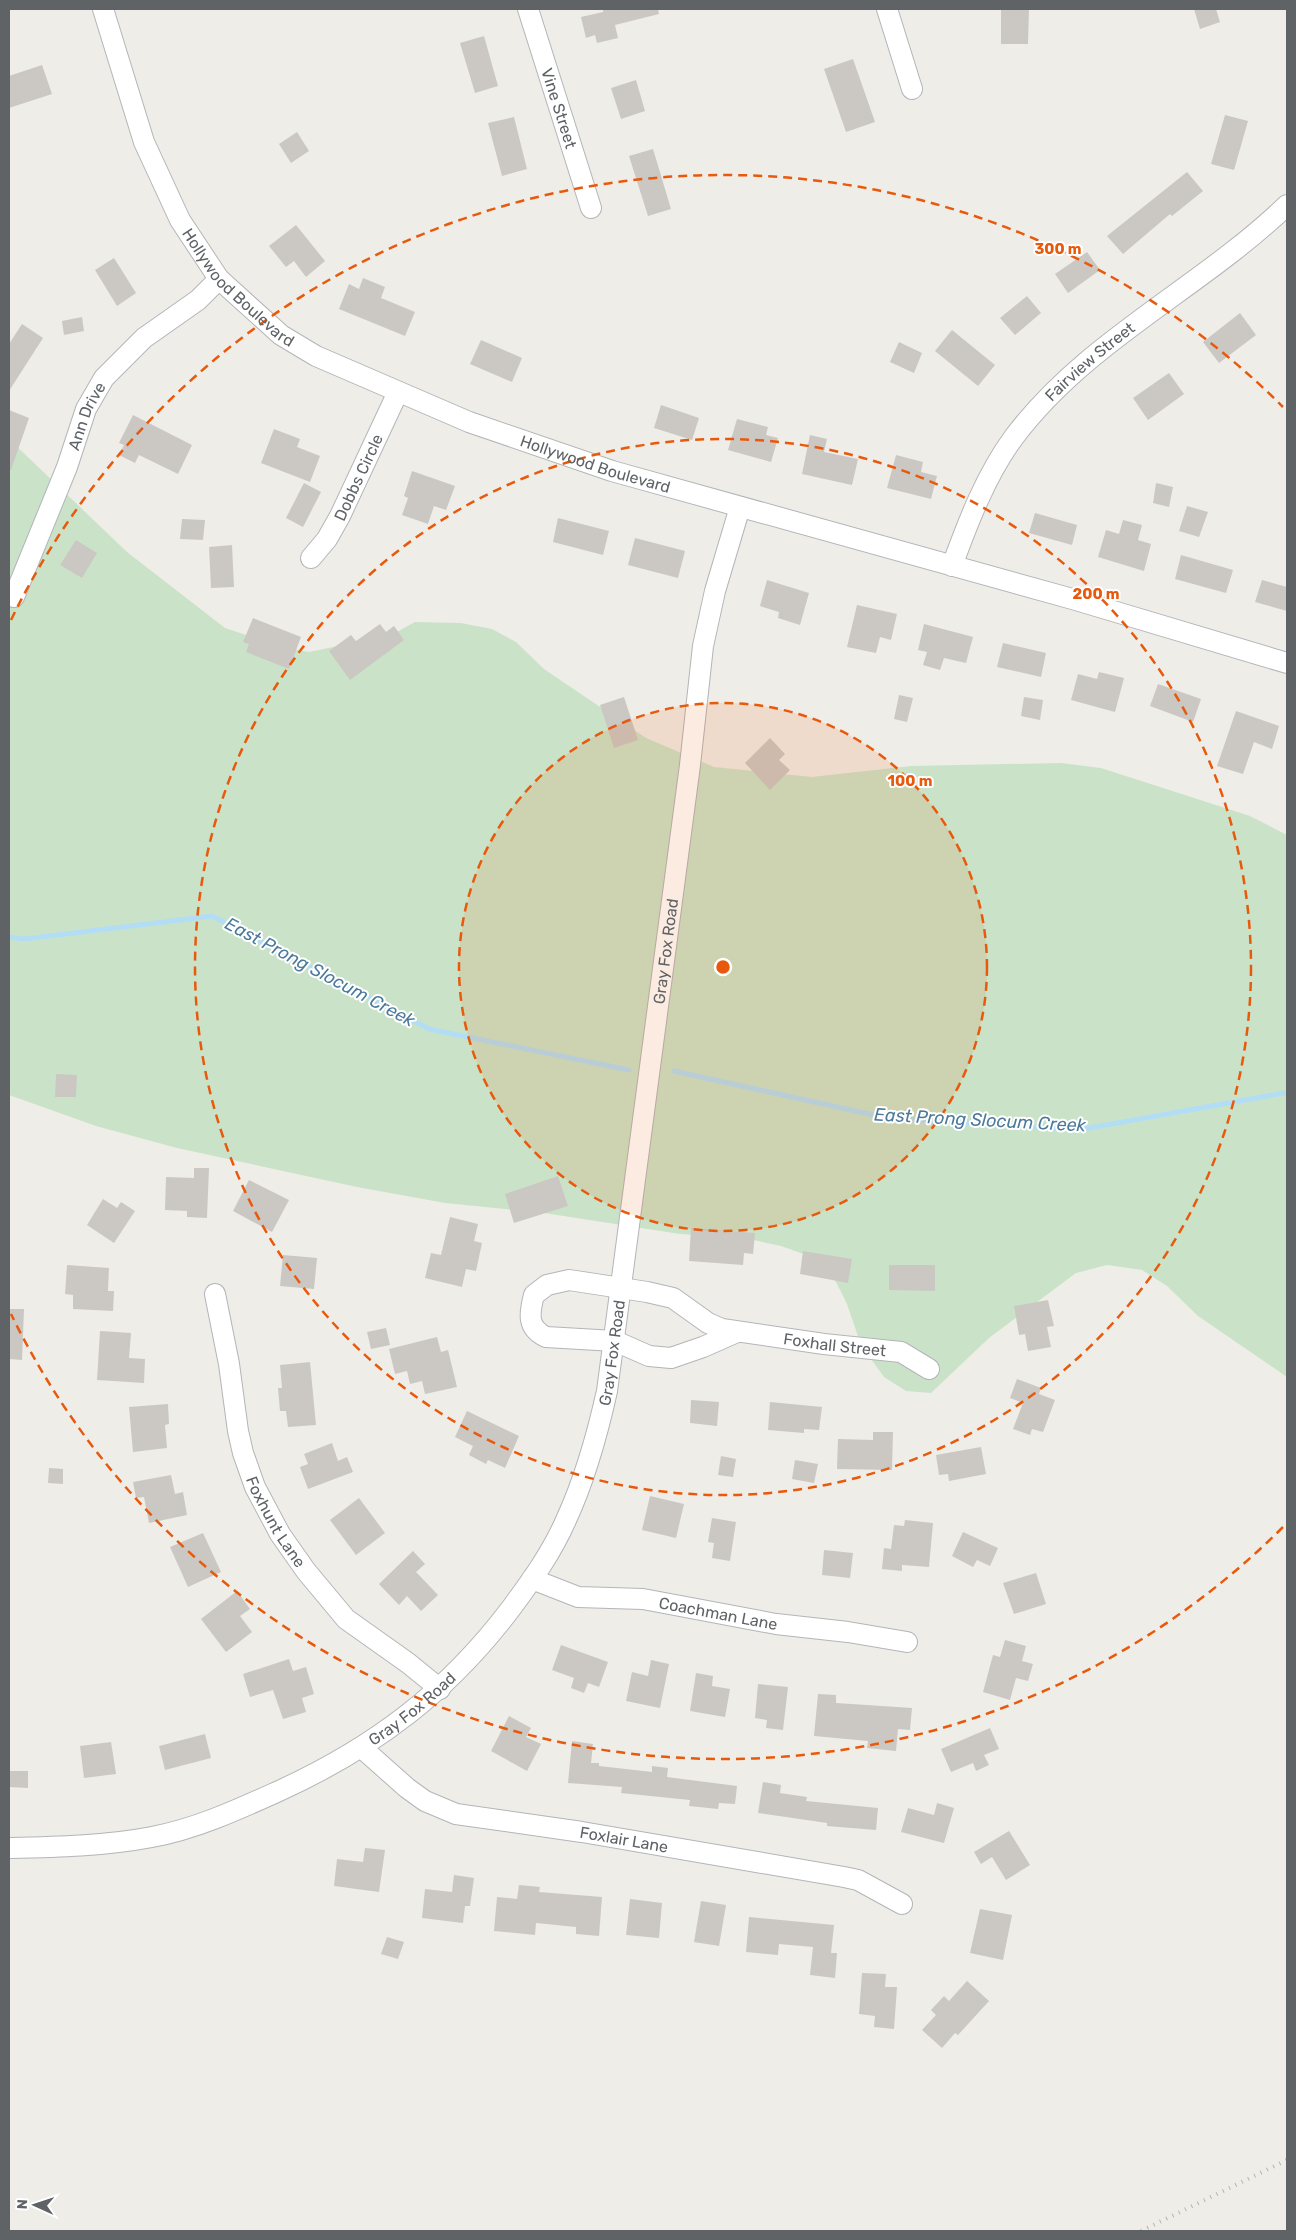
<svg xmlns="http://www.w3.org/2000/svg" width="1296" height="2240" viewBox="0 0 1296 2240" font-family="Rubik,sans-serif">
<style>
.green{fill:#cae3c8}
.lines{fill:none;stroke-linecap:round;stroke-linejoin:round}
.stream{stroke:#b3ddf4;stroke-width:5}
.building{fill:#cbc8c4}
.minor-casing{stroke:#b3b5b8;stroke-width:22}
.minor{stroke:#fff;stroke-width:20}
.rail{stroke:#b3b4b4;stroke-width:4;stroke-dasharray:1 6;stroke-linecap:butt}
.ring{fill:none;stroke:#e8590c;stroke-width:2.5;stroke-dasharray:9 6}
.labels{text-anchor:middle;stroke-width:4;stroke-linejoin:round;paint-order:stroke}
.street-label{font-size:16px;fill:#5f6366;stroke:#fff}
.water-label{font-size:18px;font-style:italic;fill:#4d7a9c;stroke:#fff}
.centre{fill:#e8590c;stroke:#fff;stroke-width:2.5}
.ring-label{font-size:15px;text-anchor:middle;font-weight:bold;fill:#e8590c;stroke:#fff;stroke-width:4;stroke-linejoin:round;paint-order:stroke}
</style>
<rect width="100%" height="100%" fill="#efede8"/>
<polygon class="green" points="9,439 127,552 225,628 282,647 309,652 391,635 415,622 461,623 492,629 516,642 544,669 646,738 714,767 812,777 911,766 1061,763 1101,768 1250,816 1287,835 1287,1377 1198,1316 1167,1286 1142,1270 1107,1265 1076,1273 989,1338 931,1393 906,1391 884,1377 861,1345 847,1304 832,1274 809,1256 781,1246 739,1237 680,1234 544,1213 445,1203 357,1187 177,1148 96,1126 9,1095"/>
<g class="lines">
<g class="stream">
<polyline points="9,937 25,939 212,916 429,1029 629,1070"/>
<polyline points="674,1071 887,1118 1078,1130 1284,1093 1287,1094"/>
</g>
</g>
<g class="building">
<polygon points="603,9 658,9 659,14 615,25 618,38 597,43 595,35 586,38 581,17 603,12"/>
<polygon points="1001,9 1029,9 1028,44 1001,44"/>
<polygon points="1194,9 1216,9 1220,22 1200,29"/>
<polygon points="484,36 498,86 475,93 460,43"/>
<polygon points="853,59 875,122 846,132 824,69"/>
<polygon points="42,65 52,94 9,108 9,76"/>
<polygon points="636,80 645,111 621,119 611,88"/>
<polygon points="1225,115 1248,121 1234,170 1211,164"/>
<polygon points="514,117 527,169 502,176 488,123"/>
<polygon points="297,132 309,151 291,163 279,144"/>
<polygon points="653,149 671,209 648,216 629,156"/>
<polygon points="1187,172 1203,191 1172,216 1170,214 1123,254 1107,236"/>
<polygon points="296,225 325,261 306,277 294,261 286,267 269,246"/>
<polygon points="1087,252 1100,270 1068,293 1055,274"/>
<polygon points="114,258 136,293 117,306 95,270"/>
<polygon points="363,278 385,287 381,298 415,312 405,336 339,309 349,284 359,289"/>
<polygon points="1027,296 1041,313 1015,335 1000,318"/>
<polygon points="1240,313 1256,335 1219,363 1203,342"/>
<polygon points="82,317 84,331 64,335 62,321"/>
<polygon points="22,324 43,338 9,391 9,344"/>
<polygon points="952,330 995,365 978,386 935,351"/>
<polygon points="481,340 522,358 512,382 470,364"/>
<polygon points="899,342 922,353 914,373 890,362"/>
<polygon points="1169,373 1184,394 1148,420 1133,398"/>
<polygon points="661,405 699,418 692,440 654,428"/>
<polygon points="9,410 29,418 11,470 9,470"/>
<polygon points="133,415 192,445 178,474 139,455 135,463 119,455 124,445 119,443"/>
<polygon points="737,419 768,427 766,435 778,438 771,462 728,450"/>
<polygon points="274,429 300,439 297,447 320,456 310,482 261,463"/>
<polygon points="810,435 827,439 824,452 858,459 852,485 802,474"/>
<polygon points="896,455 923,462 921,472 937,476 931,499 887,488"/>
<polygon points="412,471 455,486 446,510 434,506 428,524 402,515 408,498 404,496"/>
<polygon points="304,483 321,492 303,527 286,518"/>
<polygon points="1156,483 1173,487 1169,507 1153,503"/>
<polygon points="1187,506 1208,512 1199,537 1179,531"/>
<polygon points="1035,513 1077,525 1072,545 1029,533"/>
<polygon points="558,518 609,531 603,555 553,542"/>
<polygon points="182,519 205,520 203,540 180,539"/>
<polygon points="1123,520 1142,525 1138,540 1151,544 1144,571 1098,557 1106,530 1119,534"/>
<polygon points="635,538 685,551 678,578 628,565"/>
<polygon points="76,540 97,553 82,578 60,565"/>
<polygon points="232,545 234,587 211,588 209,547"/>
<polygon points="1181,555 1233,570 1226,593 1175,579"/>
<polygon points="767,580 809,593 800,625 778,618 779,612 760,606"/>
<polygon points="1262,580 1287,587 1287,611 1255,602"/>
<polygon points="857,605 897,614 891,640 880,637 876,653 847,647"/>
<polygon points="253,618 301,637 289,669 246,652 249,644 243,642"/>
<polygon points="380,624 386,632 394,626 404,640 350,680 329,651 351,635 356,641"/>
<polygon points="924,624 973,637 966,663 944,658 940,670 923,665 927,652 918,650"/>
<polygon points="1003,643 1046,653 1041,677 997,667"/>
<polygon points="1099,672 1124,678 1115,712 1071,700 1078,674 1097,679"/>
<polygon points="1158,684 1201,699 1193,722 1150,706"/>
<polygon points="899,695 913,698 907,722 894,719"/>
<polygon points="624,697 638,740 614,748 600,705"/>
<polygon points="1024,697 1043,700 1040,720 1021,716"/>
<polygon points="1236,711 1279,726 1272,749 1254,742 1243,774 1217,766"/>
<polygon points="770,738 785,754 779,760 790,770 770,790 745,763"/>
<polygon points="56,1074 77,1075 76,1097 55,1097"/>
<polygon points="194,1168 209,1168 207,1218 187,1217 187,1211 165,1210 166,1177 194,1178"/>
<polygon points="558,1176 568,1206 514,1223 505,1194"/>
<polygon points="249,1180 289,1200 272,1232 233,1211"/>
<polygon points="103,1199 117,1208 121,1202 135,1211 114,1243 87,1225"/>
<polygon points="450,1217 478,1224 474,1241 482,1243 476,1271 466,1269 462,1287 425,1278 431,1253 441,1255"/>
<polygon points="691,1228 755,1233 753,1254 744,1253 743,1265 689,1261"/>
<polygon points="803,1251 852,1259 848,1283 800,1274"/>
<polygon points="283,1255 317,1258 314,1289 280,1286"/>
<polygon points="67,1265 109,1268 108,1291 114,1291 113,1311 73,1309 73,1295 65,1294"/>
<polygon points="889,1265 935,1265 935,1291 889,1290"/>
<polygon points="1048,1300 1054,1326 1047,1327 1051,1347 1028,1351 1025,1334 1019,1335 1014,1306"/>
<polygon points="9,1309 24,1309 22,1360 9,1359"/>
<polygon points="386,1328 390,1345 371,1349 367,1332"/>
<polygon points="100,1331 131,1333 129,1358 145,1359 144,1383 97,1380"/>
<polygon points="437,1337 441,1352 448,1350 457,1387 425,1394 422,1381 410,1384 407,1371 395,1374 389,1349"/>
<polygon points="310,1362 316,1425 288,1427 286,1411 280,1411 278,1388 282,1388 280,1365"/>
<polygon points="1017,1379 1041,1388 1039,1394 1055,1400 1043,1432 1032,1429 1030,1435 1013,1429 1023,1403 1010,1398"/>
<polygon points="691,1400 719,1402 717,1426 690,1423"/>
<polygon points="770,1402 822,1407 819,1430 804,1429 804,1433 768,1430"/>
<polygon points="168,1404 169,1424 165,1425 167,1448 133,1452 129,1407"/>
<polygon points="467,1411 519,1436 505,1468 488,1460 486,1464 469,1455 473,1446 455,1437"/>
<polygon points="873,1432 893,1432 892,1470 837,1469 838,1439 873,1440"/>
<polygon points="332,1443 338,1461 347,1457 353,1472 308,1489 300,1467 308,1464 304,1454"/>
<polygon points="981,1447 986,1474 949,1481 948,1474 939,1475 936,1455"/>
<polygon points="721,1456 736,1459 733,1477 718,1475"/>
<polygon points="795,1460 818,1464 814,1483 792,1479"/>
<polygon points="49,1468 63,1469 63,1484 48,1483"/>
<polygon points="171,1475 175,1494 183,1492 187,1515 149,1523 144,1497 136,1498 133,1482"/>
<polygon points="650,1496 684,1504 676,1538 642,1530"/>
<polygon points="359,1498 385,1533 356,1555 330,1520"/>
<polygon points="712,1518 736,1522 730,1561 712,1558 714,1543 708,1542"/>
<polygon points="905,1520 933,1523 929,1567 902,1565 902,1571 882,1569 884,1548 891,1549 894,1525 904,1526"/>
<polygon points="963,1532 998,1548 990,1566 977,1560 973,1567 952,1556"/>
<polygon points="203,1533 221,1572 188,1587 170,1547"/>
<polygon points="824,1550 853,1553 850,1578 822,1575"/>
<polygon points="413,1551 425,1564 416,1572 438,1595 421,1611 407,1596 399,1605 379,1584"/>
<polygon points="1036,1573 1046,1604 1014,1614 1003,1583"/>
<polygon points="237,1591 250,1609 240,1616 252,1632 226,1652 201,1619"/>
<polygon points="1005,1640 1026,1646 1022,1661 1033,1664 1028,1681 1016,1678 1010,1700 983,1692 993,1655 1000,1657"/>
<polygon points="561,1645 608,1662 599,1687 588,1683 584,1693 571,1688 574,1678 552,1670"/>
<polygon points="289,1659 293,1671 306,1667 314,1694 302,1698 306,1712 283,1719 273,1690 250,1697 243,1674"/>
<polygon points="651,1660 669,1664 660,1708 626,1701 632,1672 648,1676"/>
<polygon points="696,1673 713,1676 712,1686 730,1689 725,1717 690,1711"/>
<polygon points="758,1684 788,1687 783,1730 766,1728 767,1720 755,1718"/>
<polygon points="818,1694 836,1695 836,1703 912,1708 910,1730 898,1729 896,1751 867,1748 868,1741 814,1736"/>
<polygon points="509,1716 531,1728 526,1737 541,1744 527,1771 491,1751"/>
<polygon points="990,1728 999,1749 984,1755 989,1765 976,1771 973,1763 951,1772 941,1749"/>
<polygon points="205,1734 211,1758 165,1770 159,1746"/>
<polygon points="572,1741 593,1744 591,1763 599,1763 599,1766 652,1772 652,1766 668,1768 667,1777 737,1786 735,1804 719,1803 718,1809 689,1806 690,1800 621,1793 622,1787 568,1783"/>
<polygon points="111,1742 116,1774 84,1778 80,1746"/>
<polygon points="9,1771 28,1771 28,1788 9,1787"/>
<polygon points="763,1782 781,1785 780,1793 807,1797 806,1801 878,1808 876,1830 827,1826 827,1823 758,1813"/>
<polygon points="937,1803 954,1808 944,1843 901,1832 908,1808 934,1815"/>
<polygon points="1009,1831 1030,1865 1006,1880 992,1857 981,1864 974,1852"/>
<polygon points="365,1848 385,1850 379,1892 334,1886 337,1859 363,1862"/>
<polygon points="454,1875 474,1878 470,1906 465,1906 463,1923 422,1918 425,1889 452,1892"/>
<polygon points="519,1885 540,1887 539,1892 602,1897 599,1936 576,1934 576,1927 536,1923 535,1935 494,1931 497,1897 517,1899"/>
<polygon points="630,1899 662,1903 659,1938 626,1935"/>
<polygon points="701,1901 726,1905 719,1946 694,1942"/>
<polygon points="980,1909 1012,1915 1003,1960 970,1953"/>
<polygon points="749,1917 834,1925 831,1953 837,1953 835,1978 810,1975 813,1947 779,1944 778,1955 746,1952"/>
<polygon points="387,1937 404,1942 398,1959 381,1954"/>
<polygon points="862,1973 886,1974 885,1987 897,1987 894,2029 874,2027 875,2016 859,2014"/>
<polygon points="967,1981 989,2001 958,2035 955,2033 942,2048 922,2030 936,2015 931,2010 944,1996 949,2001"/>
</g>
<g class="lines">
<g class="minor-casing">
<g id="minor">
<path id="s1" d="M103 9 144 142 180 220 219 279 281 335 316 356 469 422 612 471 1076 600 1287 663"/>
<path id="s2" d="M528 9 591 208"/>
<polyline points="887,9 912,89"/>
<path id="s3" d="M311 558 327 539 340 516 398 392"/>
<path id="s4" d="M952 566C968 522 986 475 1014 437 1087 340 1201 288 1287 205"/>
<path id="s5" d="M14 597 67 467 86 409 104 378 144 338 198 300 219 279"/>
<path id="s6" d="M215 1294 229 1364 238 1431 243 1453 255 1487 280 1534 306 1571 346 1619 408 1663 440 1689"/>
<path id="s7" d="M737 1332 703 1347 671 1358 649 1356 615 1341 546 1337C527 1328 529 1314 534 1295L547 1285 569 1280 647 1292 673 1298 708 1323 722 1329 824 1344 901 1352 929 1369"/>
<path id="s8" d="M532 1579 578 1597 643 1599 776 1624 848 1632 907 1642"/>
<path id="s9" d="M362 1748 407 1788 425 1801 456 1814 582 1832 844 1877 858 1880 902 1904"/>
<path id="s10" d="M9 1848C56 1847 105 1846 152 1837 196 1829 239 1809 279 1791 375 1747 448 1692 512 1607 532 1580 552 1552 566 1520 585 1479 597 1436 607 1391L690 765 703 646 715 591 740 507"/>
</g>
</g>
<use href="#minor" class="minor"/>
<polyline class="rail" points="1141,2231 1287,2160"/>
</g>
<circle cx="723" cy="967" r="264" fill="#e8590c" fill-opacity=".12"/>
<g class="ring">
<circle cx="723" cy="967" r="264"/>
<circle cx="723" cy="967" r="528"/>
<path d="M1283 1527A792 792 0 0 1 11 1314M11 620A792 792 0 0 1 1283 407"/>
</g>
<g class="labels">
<g class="street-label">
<text dy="6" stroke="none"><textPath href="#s2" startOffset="104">Vine Street</textPath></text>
<text dy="6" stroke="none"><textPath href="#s1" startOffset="315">Hollywood Boulevard</textPath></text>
<text dy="6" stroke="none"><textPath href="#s4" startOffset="251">Fairview Street</textPath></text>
<text dy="6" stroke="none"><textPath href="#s5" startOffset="195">Ann Drive</textPath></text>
<text dy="6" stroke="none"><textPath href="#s1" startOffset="720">Hollywood Boulevard</textPath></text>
<text dy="6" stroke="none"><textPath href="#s3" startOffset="94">Dobbs Circle</textPath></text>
<text dy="6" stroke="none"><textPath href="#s10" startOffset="1261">Gray Fox Road</textPath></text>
<text dy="6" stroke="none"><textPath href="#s7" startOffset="565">Foxhall Street</textPath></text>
<text dy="6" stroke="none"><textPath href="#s10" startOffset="856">Gray Fox Road</textPath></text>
<text dy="6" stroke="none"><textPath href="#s6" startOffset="238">Foxhunt Lane</textPath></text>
<text dy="6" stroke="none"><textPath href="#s8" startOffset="191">Coachman Lane</textPath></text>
<text dy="6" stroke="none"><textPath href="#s10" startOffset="436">Gray Fox Road</textPath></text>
<text dy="6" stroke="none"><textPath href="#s9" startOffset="286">Foxlair Lane</textPath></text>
</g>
<g class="water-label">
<text transform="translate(320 972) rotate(28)" y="6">East Prong Slocum Creek</text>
<text transform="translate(980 1120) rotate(3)" y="6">East Prong Slocum Creek</text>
</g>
</g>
<circle cx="723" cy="967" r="8" class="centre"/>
<g class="ring-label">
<text x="1058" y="254">300 m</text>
<text x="1096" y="599">200 m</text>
<text x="910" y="786">100 m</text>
</g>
<rect width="1296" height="2240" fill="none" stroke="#5f6366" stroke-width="20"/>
<g transform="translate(35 2205) rotate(273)" stroke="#ffffff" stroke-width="4" paint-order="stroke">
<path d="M0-4L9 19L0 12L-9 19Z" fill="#5f6366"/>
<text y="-8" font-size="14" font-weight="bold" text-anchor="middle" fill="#5f6366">N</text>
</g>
</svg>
